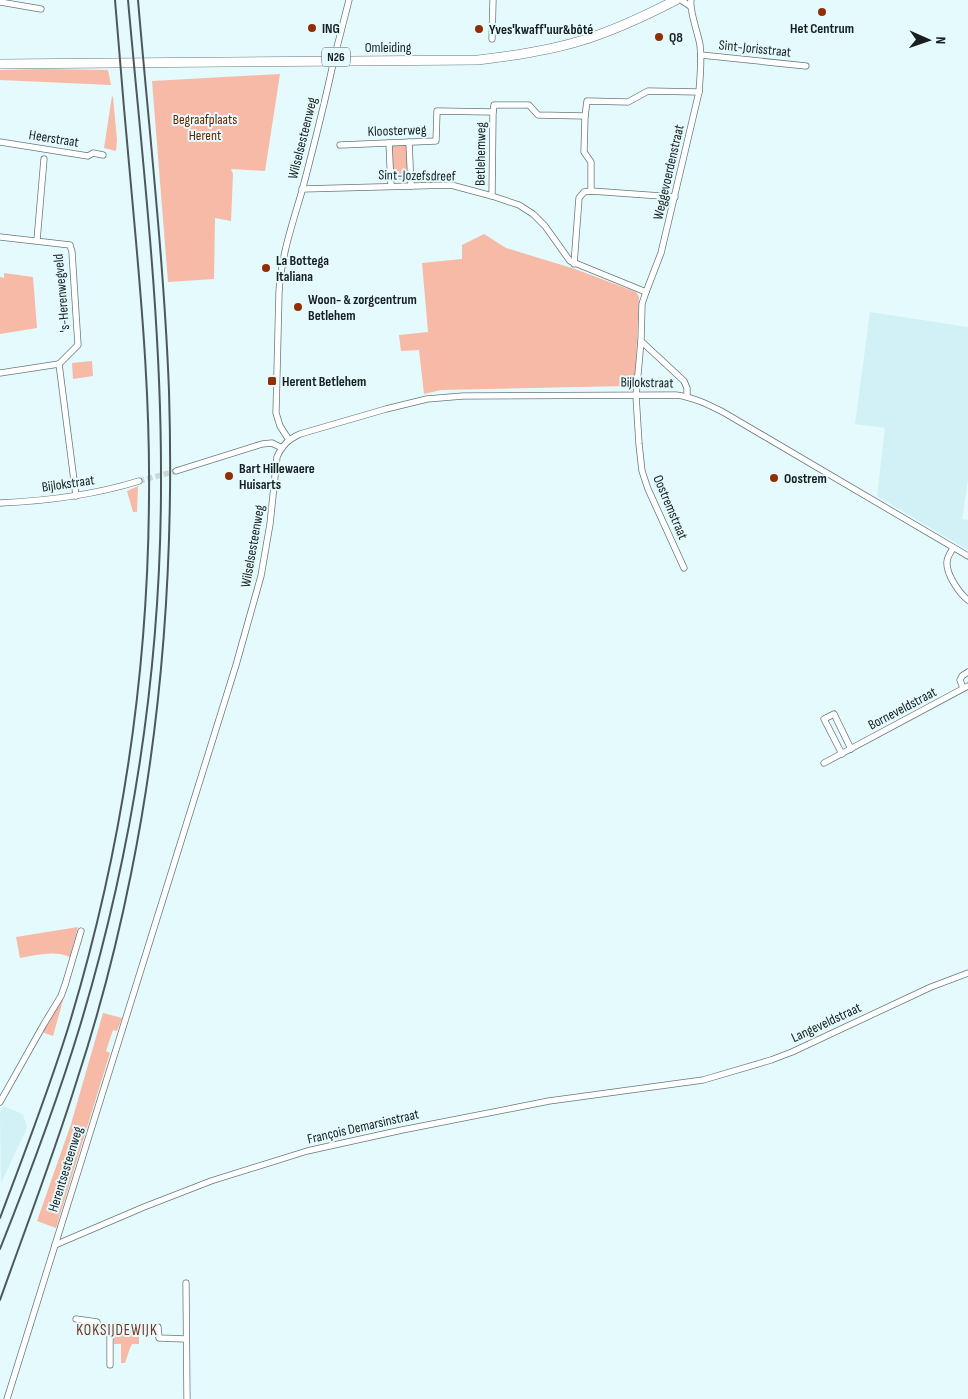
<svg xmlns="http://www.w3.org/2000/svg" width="968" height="1399" viewBox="0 0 968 1399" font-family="'Sofia Sans Condensed',sans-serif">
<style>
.built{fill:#d2f1f6}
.green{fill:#f6baa6}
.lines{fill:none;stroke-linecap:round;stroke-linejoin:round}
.street-tunnel{stroke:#c6d9dc;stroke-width:5.5;stroke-dasharray:5.5 3;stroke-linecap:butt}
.street-casing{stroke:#66797c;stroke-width:7}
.primary-casing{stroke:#66797c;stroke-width:10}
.street{stroke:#fff;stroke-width:5.5}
.primary{stroke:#fff;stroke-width:9}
.rail{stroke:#4d585a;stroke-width:2}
.street-bridge-casing{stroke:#66797c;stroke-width:7;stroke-linecap:butt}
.street-bridge{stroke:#fff;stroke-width:5.5}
.poi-dot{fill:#932e00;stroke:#e5fafd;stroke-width:2}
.labels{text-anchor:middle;stroke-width:4;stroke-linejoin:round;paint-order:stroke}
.shield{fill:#e5fafd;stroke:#556162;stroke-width:1}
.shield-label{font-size:12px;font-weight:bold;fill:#171f20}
.poi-label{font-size:14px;font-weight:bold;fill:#171f20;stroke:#e5fafd;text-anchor:start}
.street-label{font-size:14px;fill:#171f20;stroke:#e5fafd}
.park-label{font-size:14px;fill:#6c2002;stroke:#e5fafd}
.neighbourhood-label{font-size:15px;letter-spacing:1px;fill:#76331d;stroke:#e5fafd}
</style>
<rect width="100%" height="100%" fill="#e5fafd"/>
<g class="built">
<polygon points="870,312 968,327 968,481 962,519 968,520 968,550 877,496 885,428 855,424"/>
<polygon points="3,1106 23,1114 27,1128 1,1183 0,1114"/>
</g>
<g class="green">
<polygon points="44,69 108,70 111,85 0,80 0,70"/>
<polygon points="280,74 265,171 231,169 233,174 231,221 215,218 214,279 168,282 152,81"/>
<polygon points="112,96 113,97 117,140 116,151 104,148"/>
<polygon points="392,144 407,144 408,180 393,180"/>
<polygon points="484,234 506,248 575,269 636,292 639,297 635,381 628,386 441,390 424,394 419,350 401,351 399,335 428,332 422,263 462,259 462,245"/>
<polygon points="4,273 33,277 37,328 0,334 0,277 4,278"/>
<polygon points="92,361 93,376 73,379 72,363"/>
<polygon points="138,486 137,512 133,512 127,491"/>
<path d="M78 927 70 957C54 950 37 955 20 958L16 937Z"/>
<polygon points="64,992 65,993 53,1036 42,1032"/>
<polygon points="103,1013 122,1018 117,1031 113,1030 106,1051 110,1053 56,1228 37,1221 71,1124"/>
<polygon points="118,1329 132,1329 139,1334 139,1344 132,1344 130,1348 125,1363 121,1363 121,1344 114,1344 113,1332 118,1332"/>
</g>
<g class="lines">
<polyline class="street-tunnel" points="139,481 176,471"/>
<g class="street-casing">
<g id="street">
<polyline points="681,0 690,6"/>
<polyline points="0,2 41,9"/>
<polyline points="492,39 493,0"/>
<polyline points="335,55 349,0"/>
<polyline points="701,55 806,66"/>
<polyline points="585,116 584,152 591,162 591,191"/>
<polyline points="0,142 88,156 93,153 103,155"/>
<polyline points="409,142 411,186"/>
<polyline points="389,143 391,186"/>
<polyline points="340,145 436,141 437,111 493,112 494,105 529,105 538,115 585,116 587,101 628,102 648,91 699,92"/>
<polyline points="302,189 451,185 492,196 519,205 533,214 545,226 570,261 646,292"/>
<polyline points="492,196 493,112"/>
<polyline points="0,237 70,245 72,252 78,345 59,364 76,496"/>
<polyline points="37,240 44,159"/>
<polyline points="574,264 579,198 584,192 591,191 675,197"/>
<polyline points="641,341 636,396 639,444 642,471 648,489 684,568"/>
<polyline points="0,373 59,364"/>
<path d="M687 396V388L684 381 641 341 642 304 646 292 661 253 699 92C700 77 702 61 700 45 698 33 689 10 691 0"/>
<path d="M289 440 280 426 276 413 279 292C281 257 292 225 302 191 313 149 324 106 333 64"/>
<polyline points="176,471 262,444 272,443 282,448"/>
<path d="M0 503C47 501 94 495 139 481"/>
<path d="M953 548C951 552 947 557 947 562 946 574 959 593 968 600"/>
<polyline points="963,688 960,680 962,676 968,672"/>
<polyline points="842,754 824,719 834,714 851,749"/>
<polyline points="824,763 968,686"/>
<polyline points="0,1102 44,1024 61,996 65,985 81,931"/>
<polyline points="55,1245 144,1207 211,1181 307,1151 402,1130 549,1101 703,1080 771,1060 792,1052 931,987 968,973"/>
<polyline points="186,1283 187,1399"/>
<polyline points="76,1319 97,1322 98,1327 110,1327 110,1365"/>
<polyline points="110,1327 158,1327 159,1338 186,1339"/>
<path d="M7 1399 236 665 261 576 270 524 277 457C282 445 289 439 300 434L386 409 427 399 463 396 676 395C693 397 707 404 723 412L968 556"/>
</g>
</g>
<g class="primary-casing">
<path id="primary" d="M0 64 478 60C512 56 547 51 580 41 613 31 645 16 676 0"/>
</g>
<use href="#street" class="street"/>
<use href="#primary" class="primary"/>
<g class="rail">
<path d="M0 1218C24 1154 49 1090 69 1025 121 854 148 675 149 497 150 407 143 319 135 230 128 153 121 77 115 0"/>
<path d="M0 1249C29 1176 57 1102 80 1026 134 847 162 659 161 472 161 314 142 157 128 0"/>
<path d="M0 1300C26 1227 54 1154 77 1080 99 1013 117 944 131 874 163 716 174 553 169 391 164 261 149 130 138 0"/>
</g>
<g class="street-bridge-casing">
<polyline id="street-bridge" points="333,64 335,55"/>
</g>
<use href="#street-bridge" class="street-bridge"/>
</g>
<g class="poi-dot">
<circle cx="822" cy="12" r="5"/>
<circle cx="312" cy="28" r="5"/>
<circle cx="479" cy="29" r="5"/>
<circle cx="659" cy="37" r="5"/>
<circle cx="266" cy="268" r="5"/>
<circle cx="298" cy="307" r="5"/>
<rect x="267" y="376" width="10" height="10" rx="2.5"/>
<circle cx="229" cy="476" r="5"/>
<circle cx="774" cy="478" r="5"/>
</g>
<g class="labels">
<rect class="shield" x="322" y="47.5" width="28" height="19" rx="4"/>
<g class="shield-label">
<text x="336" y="61">N26</text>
</g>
<g class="poi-label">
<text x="322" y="33">ING</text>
<text x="822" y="33" text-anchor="middle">Het Centrum</text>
<text x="489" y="34">Yves'kwaff'uur&amp;bôté</text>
<text x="669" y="42">Q8</text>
<text x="276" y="265">La Bottega<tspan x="276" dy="16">Italiana</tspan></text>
<text x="308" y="304">Woon- &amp; zorgcentrum<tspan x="308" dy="16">Betlehem</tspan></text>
<text x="282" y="386">Herent Betlehem</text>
<text x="239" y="473">Bart Hillewaere<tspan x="239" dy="16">Huisarts</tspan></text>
<text x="784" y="483">Oostrem</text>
</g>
<g class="street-label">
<text x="388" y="52">Omleiding</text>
<text transform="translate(755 48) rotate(6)" y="5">Sint-Jorisstraat</text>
<text transform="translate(397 130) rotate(-2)" y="5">Kloosterweg</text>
<text transform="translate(54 138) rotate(9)" y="5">Heerstraat</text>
<text transform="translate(302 138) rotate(-76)" y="5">Wilselsesteenweg</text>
<text transform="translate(480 154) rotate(-89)" y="5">Betlehemweg</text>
<text transform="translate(668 172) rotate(-77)" y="5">Weggevoerdenstraat</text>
<text transform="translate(417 175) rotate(1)" y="5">Sint-Jozefsdreef</text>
<text transform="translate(61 293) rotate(-95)" y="5">'s-Herenwegveld</text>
<text transform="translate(647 382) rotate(1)" y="5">Bijlokstraat</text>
<text transform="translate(68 483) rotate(-8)" y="5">Bijlokstraat</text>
<text transform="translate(671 507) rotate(67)" y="5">Oostremstraat</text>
<text transform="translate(252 546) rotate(-80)" y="5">Wilselsesteenweg</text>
<text transform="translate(902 708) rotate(-28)" y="5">Borneveldstraat</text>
<text transform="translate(826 1022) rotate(-25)" y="5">Langeveldstraat</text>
<text transform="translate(363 1126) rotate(-13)" y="5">François Demarsinstraat</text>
<text transform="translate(65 1169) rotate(-73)" y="5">Herentsesteenweg</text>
</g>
<g class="park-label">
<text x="205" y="124">Begraafplaats<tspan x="205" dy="16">Herent</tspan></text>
</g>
<g class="neighbourhood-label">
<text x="117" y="1335">KOKSIJDEWIJK</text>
</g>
</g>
<g transform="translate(928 40) rotate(92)" stroke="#e5fafd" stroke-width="4" paint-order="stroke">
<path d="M0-4L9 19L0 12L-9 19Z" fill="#171f20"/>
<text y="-8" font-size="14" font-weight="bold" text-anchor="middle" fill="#171f20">N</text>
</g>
</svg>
